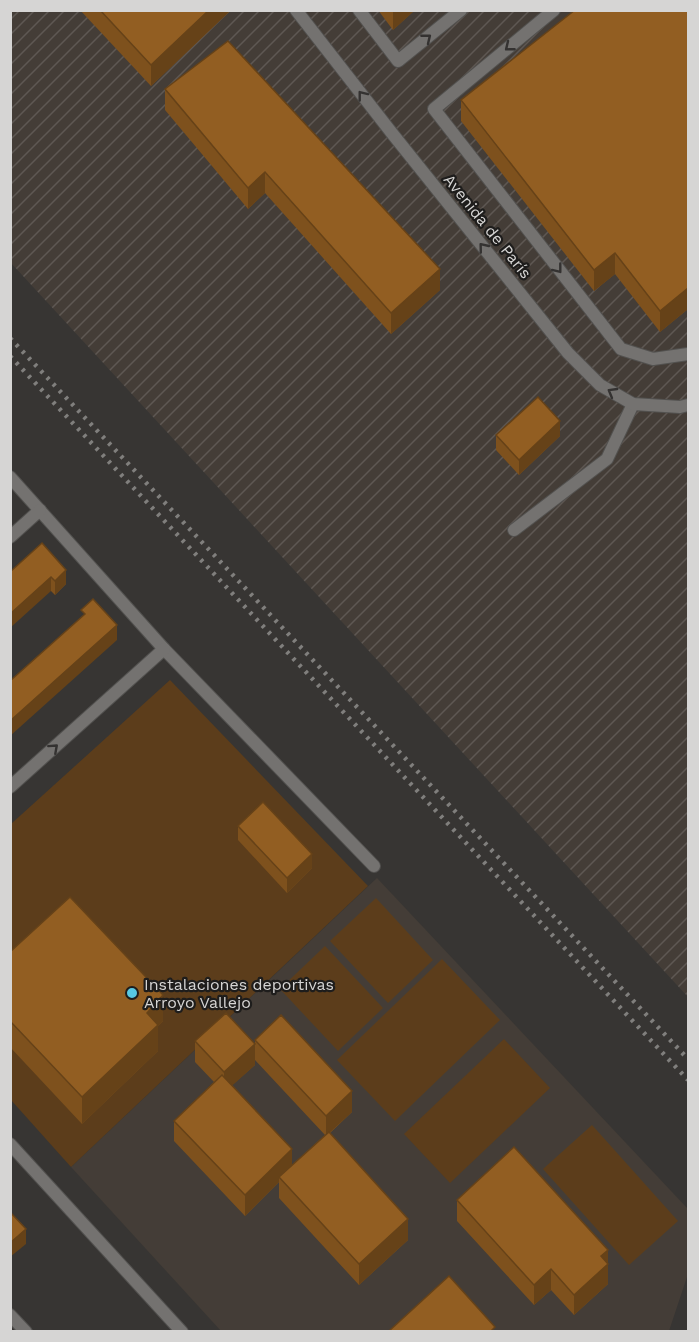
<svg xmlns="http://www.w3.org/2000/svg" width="699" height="1342" viewBox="0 0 699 1342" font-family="'Work Sans',sans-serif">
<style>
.built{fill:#443d37}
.industrial{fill:url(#industrial-furrows)}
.green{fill:#5c3d1b}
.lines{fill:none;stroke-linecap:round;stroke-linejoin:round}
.lane-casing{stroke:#52514f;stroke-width:14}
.street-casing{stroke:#52514f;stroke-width:14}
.lane{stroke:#747270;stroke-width:12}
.street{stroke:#747270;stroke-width:12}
.rail{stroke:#807f7d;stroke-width:4.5;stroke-dasharray:3 6;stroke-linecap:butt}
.wall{fill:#7e511d}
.shaded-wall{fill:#664218}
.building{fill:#925e22;stroke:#664218;stroke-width:1.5}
.oneway{stroke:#343231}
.poi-dot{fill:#58c9e3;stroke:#1e1d1c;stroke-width:2}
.labels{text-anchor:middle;stroke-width:4.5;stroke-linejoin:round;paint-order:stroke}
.street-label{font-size:16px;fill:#d6d5d4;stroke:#1e1d1c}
.poi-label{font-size:16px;fill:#d6d5d4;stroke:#1e1d1c;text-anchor:start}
</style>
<defs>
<pattern id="industrial-furrows" width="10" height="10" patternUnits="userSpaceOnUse" patternTransform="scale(1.5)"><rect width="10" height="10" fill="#443d37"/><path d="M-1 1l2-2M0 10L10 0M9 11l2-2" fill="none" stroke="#5e5853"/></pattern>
</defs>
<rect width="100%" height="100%" fill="#373533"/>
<polygon class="built" points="377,878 688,1209 688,1274 669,1331 221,1331 71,1167"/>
<polygon class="industrial" points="11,11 688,11 688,997 11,263"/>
<g class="green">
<polygon points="170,680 368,886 71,1167 11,1100 11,824"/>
<polygon points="376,898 433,960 388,1003 330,941"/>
<polygon points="325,946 383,1008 338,1051 280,989"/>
<polygon points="442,959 500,1020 395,1121 337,1060"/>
<polygon points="504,1039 550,1088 450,1183 404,1134"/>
<polygon points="592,1125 678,1221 629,1265 543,1169"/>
</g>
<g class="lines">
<g class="lane-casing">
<g id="lane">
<polyline points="359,10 398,61 461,10"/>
<polyline points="554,10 434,109 621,349 653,359 688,354"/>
<polyline points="514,530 607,459 633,404"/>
</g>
</g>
<g class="street-casing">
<g id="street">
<polyline points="296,10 391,132 568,353 600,385 633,404 680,407 688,405"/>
<polyline points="10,477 164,649 374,866"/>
<polyline points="10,537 40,510"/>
<polyline points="10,787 164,649"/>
<polyline points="10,1144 182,1332"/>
<polyline points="10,1315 26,1332"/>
</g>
</g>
<use href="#lane" class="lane"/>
<use href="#street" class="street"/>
<g class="rail">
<polyline points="10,338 688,1059"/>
<polyline points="10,356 688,1080"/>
</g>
</g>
<g class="wall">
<polygon points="80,10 230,10 230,11 151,86"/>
<polygon points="378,10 415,10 393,30"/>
<polygon points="688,10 688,309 660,332 615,274 594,291 461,121 461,100"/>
<polygon points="165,89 440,290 391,334 265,193 248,209 165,110"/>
<polygon points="496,435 560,436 519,475 496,450"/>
<polygon points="42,543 66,584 55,595 51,591"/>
<polygon points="238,826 312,868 287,893 238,840"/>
<polygon points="10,952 163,1021 158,1026 158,1051 82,1124 10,1047"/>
<polygon points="255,1040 352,1112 330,1133 408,1240 359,1285 279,1198 279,1182 245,1216 174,1141 174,1121 214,1082 195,1062 195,1041 255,1065 232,1085 292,1165 325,1135 255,1060"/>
<polygon points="457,1200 608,1250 608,1284 574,1315 551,1290 534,1305 457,1221"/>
</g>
<g class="shaded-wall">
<polygon points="209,10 230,11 151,86 151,65"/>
<polygon points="393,10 415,10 393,30"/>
<polygon points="265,172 265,193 248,209 248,188"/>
<polygon points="615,253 615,274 594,291 594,270"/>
<polygon points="440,269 440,290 391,334 391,313"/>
<polygon points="688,288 688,309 660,332 660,311"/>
<polygon points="560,421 560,436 519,475 519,460"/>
<polygon points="66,570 66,584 55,595 55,581"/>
<polygon points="51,577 51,591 10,628 10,614"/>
<polygon points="117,625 117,640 10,736 10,721"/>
<polygon points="312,854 312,868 287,893 287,878"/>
<polygon points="163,995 163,1021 158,1026 158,1051 82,1124 82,1097 147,1013"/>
<polygon points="255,1044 255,1065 224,1093 224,1072"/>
<polygon points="352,1091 352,1112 326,1136 326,1116"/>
<polygon points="292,1149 292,1170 279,1177 279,1182 245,1216 245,1195"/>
<polygon points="408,1219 408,1240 359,1285 359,1264"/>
<polygon points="26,1229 26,1244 10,1257 10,1243"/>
<polygon points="608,1250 608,1284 574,1315 574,1295 601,1256"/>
<polygon points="551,1269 551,1290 534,1305 534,1285"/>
</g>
<g class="building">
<polygon points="100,10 209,10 151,65"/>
<polygon points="575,10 688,10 688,288 660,311 615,253 594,270 461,100"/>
<polygon points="228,41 440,269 391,313 265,172 248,188 165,89"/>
<polygon points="538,397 560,421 519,460 496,435"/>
<polygon points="42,543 66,570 55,581 51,577 10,614 10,572"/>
<polygon points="93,599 117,625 10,721 10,681 85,614 81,610"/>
<polygon points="263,802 312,854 287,878 238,826"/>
<polygon points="70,897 163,995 147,1013 158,1025 82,1097 10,1021 10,952"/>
<polygon points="226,1013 255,1044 224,1072 195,1041"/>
<polygon points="281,1015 352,1091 326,1116 255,1040"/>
<polygon points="222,1075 292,1149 245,1195 174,1121"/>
<polygon points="329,1132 408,1219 359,1264 279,1177"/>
<polygon points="514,1147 608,1250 601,1256 608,1264 574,1295 551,1269 534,1285 457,1200"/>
<polygon points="10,1212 26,1229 10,1243"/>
<polygon points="449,1276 495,1327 490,1332 388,1332"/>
</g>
<defs><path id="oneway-chevron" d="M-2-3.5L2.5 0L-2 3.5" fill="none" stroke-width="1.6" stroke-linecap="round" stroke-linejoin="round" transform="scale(1.5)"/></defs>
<g class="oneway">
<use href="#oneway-chevron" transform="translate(427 38) rotate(-39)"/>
<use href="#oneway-chevron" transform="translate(509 47) rotate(141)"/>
<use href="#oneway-chevron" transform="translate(362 95) rotate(-128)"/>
<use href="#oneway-chevron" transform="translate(483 247) rotate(-129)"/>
<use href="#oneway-chevron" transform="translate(558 269) rotate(52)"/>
<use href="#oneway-chevron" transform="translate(612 392) rotate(-150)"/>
<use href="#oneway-chevron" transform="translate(54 748) rotate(-42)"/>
</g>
<circle class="poi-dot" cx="132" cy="993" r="6"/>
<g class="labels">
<g class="street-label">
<text transform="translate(488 226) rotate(51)" y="6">Avenida de París</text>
</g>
<g class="poi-label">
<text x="144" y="990">Instalaciones deportivas<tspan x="144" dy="18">Arroyo Vallejo</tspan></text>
</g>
</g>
<rect width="699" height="1342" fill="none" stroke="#d6d5d4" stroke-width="24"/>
</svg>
